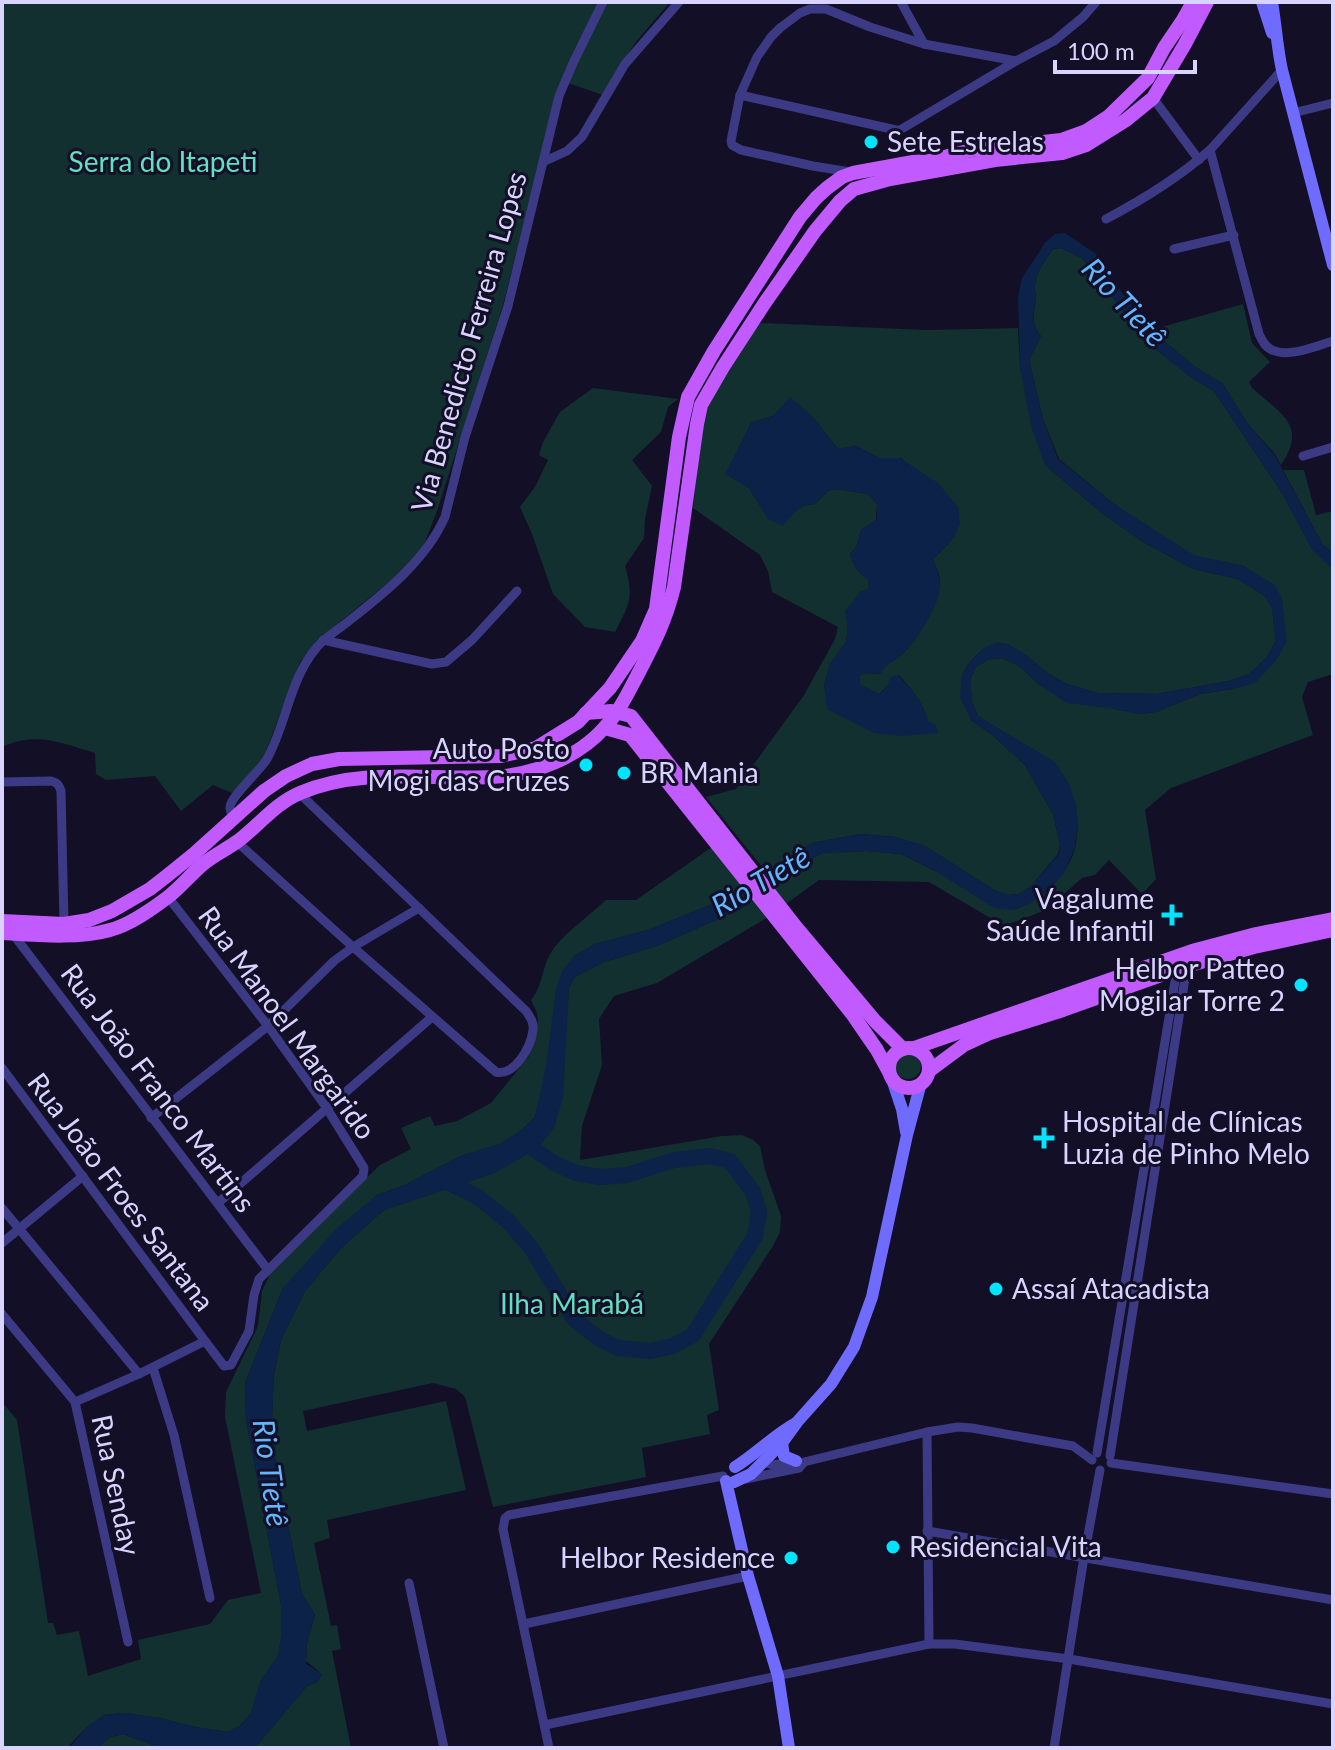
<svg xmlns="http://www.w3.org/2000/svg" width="1335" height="1750" viewBox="0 0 1335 1750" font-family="Lato,sans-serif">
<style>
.green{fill:#12302f;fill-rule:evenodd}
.water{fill:#0c2248}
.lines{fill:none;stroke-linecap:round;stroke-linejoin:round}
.river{stroke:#0c2248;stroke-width:16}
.street{stroke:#3d3a85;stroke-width:9}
.secondary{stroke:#6f6bff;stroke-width:12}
.primary{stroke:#c25bff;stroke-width:14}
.poi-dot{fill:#00e5ff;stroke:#130f26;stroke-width:3}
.labels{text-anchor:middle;stroke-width:6;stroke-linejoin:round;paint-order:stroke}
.poi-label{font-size:28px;fill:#d9d4ff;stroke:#130f26;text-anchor:start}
.park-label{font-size:28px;fill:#5fe0c0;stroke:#130f26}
.street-label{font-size:28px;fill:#d9d4ff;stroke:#130f26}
.water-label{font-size:30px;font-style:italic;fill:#62b6ff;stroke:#130f26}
</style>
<rect width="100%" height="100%" fill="#130f26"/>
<g class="green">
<path d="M2 2H670L635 43 603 95 562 81 555 102 503 305 437 511 421 552 405 569 315 642 300 662 262 762 232 793 213 785 181 811 155 776 106 780 96 774 95 753C62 743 36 731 2 747Z"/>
<path d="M1061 248 1082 258 1148 343 1192 378 1214 391 1284 496 1312 549 1333 569V674L1308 682 1302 697 1313 735 1171 788 1145 810 1156 879 1142 894 1109 860 1095 875 1082 878 1046 910 1004 926 929 882 819 880 768 917 657 983 614 996 599 1019 602 1065 582 1126 580 1160 722 1136 742 1135 753 1140 760 1146 765 1170 781 1216 780 1232 773 1246 709 1344 719 1410 707 1415 710 1434 642 1448 646 1477 493 1507 465 1397 456 1389 433 1383 303 1411 307 1431 446 1401 466 1490 327 1520 330 1538 314 1543 331 1626 337 1625 341 1649 332 1651 351 1748H249L258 1744 307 1686 317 1682 322 1674 306 1661 307 1643 315 1615 302 1594 276 1466 272 1417 274 1375 281 1340 305 1291 340 1249 384 1210 494 1173 542 1143 569 987 575 977 604 962 657 946 741 909 773 881 822 853 867 851 901 854 1014 910C1041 899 1066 878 1075 849 1077 841 1077 832 1078 824L993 726 978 716 972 702 970 680 976 667 987 660 1002 658 1019 666 1041 686 1115 709 1140 714 1156 712 1200 694 1233 689 1275 662 1282 599 1244 566 1194 556 1149 528 1114 504 1059 459 1043 419 1029 360 1041 336C1030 323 1034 313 1036 298 1036 294 1034 289 1035 285 1036 272 1046 259 1053 249Z"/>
<path d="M1243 304 1252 343 1270 362 1249 382 1252 388C1281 414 1308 425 1281 465L1274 453 1247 423 1223 384 1195 367 1151 330Z"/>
<path d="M759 323 928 330 1018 328 1020 367 1045 465 1102 513 1143 542 1193 569 1238 579 1265 596 1272 608 1276 641 1267 657 1249 674 1229 681 1157 694 1098 693 1067 684 1047 673 1026 655 984 648 969 663 962 676 971 720 991 734 1025 765 1053 814 1060 844 1058 854 1031 886 1019 894 1008 895 994 890 925 846 895 837 861 834 812 843 766 872 706 797 736 789 804 695 835 639 838 627 772 592 768 571 760 555 693 508C697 477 698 431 709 403 721 374 742 349 759 323ZM811 415 838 449 856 446 879 458H901L958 507C961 536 951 540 933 560 936 567 941 577 940 584 936 608 917 642 899 657 888 665 889 660 880 674L865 673 859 676 860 685 879 694 899 675C911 689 923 702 928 721L824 686 830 664 846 642 848 630 846 611 869 588 868 579C858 574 853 564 850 554L857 546 861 530 876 520 877 504 868 494 836 489 828 491 815 504 804 505 793 513 768 518 749 488 726 474 751 423 773 416Z"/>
<path d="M593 388 678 399 668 407 661 432 632 460 652 486 645 519 644 538 625 566C634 598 630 603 615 632L585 627 553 594 532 534 520 507 535 487 548 460 539 455 543 442 560 412Z"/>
<polygon points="1283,470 1304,470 1316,515 1333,511 1333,553 1323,545"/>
<path d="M712 847 746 888 740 893 648 930 595 944 574 956 535 1117 522 1130 500 1144 461 1156 405 1185 377 1195 283 1288 245 1383 246 1420 281 1605V1638L278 1656 261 1680 251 1713 240 1726 228 1732 195 1727 160 1718 125 1713 104 1715 86 1728 67 1748H2V1402L17 1420 48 1623H53L57 1635 79 1631 88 1676 141 1659 138 1640 210 1624 228 1600 261 1593 225 1417 226 1392 258 1326 262 1291 273 1268 380 1165 411 1149 401 1128 430 1116 435 1126 457 1121 491 1103 529 1056 538 1021 537 1013 531 1000C544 985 541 965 554 948 564 934 592 913 606 900H636Z"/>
<circle cx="908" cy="1066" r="13"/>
<polygon points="123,1734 161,1748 97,1748 110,1737"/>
</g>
<g class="water">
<path d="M1065 233 1096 254 1105 271 1151 330 1195 367 1223 384 1247 423 1274 454 1323 545 1333 553V569L1312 550 1284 496 1214 391 1192 378 1147 343 1082 258 1061 248 1053 249C1046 259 1036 272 1035 285 1034 289 1036 294 1036 298 1034 313 1030 323 1041 336L1029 360 1043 419 1058 459 1114 504 1194 555 1244 566 1275 585 1282 599 1287 642 1275 662 1255 683 1233 689 1200 694 1156 712 1140 714 1115 709 1067 703 1041 686 1019 666 1002 658 987 660 976 667 970 680 972 702 978 716 1055 762 1068 782 1076 803 1078 824 1075 848 1063 875 1031 903 1014 910 994 908 934 870 901 854 867 851 822 853 773 881 741 909 657 946 604 962 575 977 569 988 563 1097 554 1128 542 1143 520 1159 494 1173 384 1210 340 1249 305 1291 281 1340 274 1375 272 1417 276 1466 302 1594 315 1615 307 1643 306 1664 322 1674 317 1682 307 1686 258 1744 249 1748H161L123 1734 110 1737 97 1748H69L86 1728 104 1715 125 1713 160 1718 195 1727 228 1732 240 1726 251 1713 261 1680 278 1656 281 1638V1605L246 1420 245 1383 283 1288 336 1229 377 1195 405 1185 461 1156 500 1144 522 1130 535 1117 546 1066 556 989 562 971 574 956 595 944 648 930 740 893 766 872 812 843 861 834 895 837 925 846 994 890 1008 895 1019 894 1031 886 1059 854 1060 844 1053 814 1025 765 991 734 971 720 960 697 962 676 969 663 984 648 997 642 1008 644 1026 655 1047 673 1067 684 1098 693 1157 694 1229 681 1249 674 1267 657 1276 641 1272 608 1265 596 1238 579 1193 569 1143 542 1102 513 1045 465 1031 426 1020 367 1018 296 1022 278 1045 243 1055 234Z"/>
<path d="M790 397 811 415 838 449 856 446 879 458H900L938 483 958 507 960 524 954 537 933 560C936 568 940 576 940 585 940 606 915 644 899 657 888 665 889 661 880 674L866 673 859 677 860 685 879 694 887 687 891 677 898 675C911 689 923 702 928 721L936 725 938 733 901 736 874 733 827 709 824 686 830 664 846 641 848 630 845 611 861 591 869 588 868 579C858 574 853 565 850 554L857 546 861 530 877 519V504L868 494 836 489 828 491 815 504C797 505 794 513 783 526L768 519 749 488 725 474 751 423 773 416Z"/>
</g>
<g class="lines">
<polyline class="river" points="447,1182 478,1197 509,1222 532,1249 574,1319 598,1338 618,1348 650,1351 673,1346 693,1335 755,1236 759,1212 753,1192 730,1161 710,1156 674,1160 627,1175 600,1177 576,1173 554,1163 529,1146"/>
<g class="street">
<polyline points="901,2 924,44"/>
<polyline points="740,95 896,130 900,130 1016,61 1054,41 1083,17 1096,2"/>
<polyline points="1153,98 1199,160"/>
<polyline points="1293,113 1333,103"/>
<path d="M1210 150 1259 334C1262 340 1265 347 1272 350 1289 358 1316 346 1333 341"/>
<polyline points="543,162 567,151 582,137 625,64 679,2"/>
<polyline points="850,172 813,166 741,150 732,145 731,141 740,95 757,57 771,37 780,28 800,13 810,9 826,9 870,27 924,44 1016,61"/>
<path d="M1106 219C1144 199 1178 178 1210 150L1282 70"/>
<polyline points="1174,249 1234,235"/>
<polyline points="1303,456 1333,447"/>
<polyline points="323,640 432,664 446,662 472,640 517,591"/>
<path d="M2 782 51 781C58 783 59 785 61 791L64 924"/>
<path d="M233 818C232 815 230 811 230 807 230 797 260 771 267 759 287 723 289 680 317 647 325 638 336 631 345 624 383 594 425 562 445 517L465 437 508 306 559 96 574 61 603 2"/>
<path d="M237 842 353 947 496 1072C515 1076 531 1047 533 1030 534 1022 530 1017 526 1011L299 793"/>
<polyline points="13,934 268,1270"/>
<polyline points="2,1068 205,1341 224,1366 231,1365 249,1331 254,1295 259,1279 363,1176 364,1168 326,1107 268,1026 168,897"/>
<polyline points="151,1118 268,1026 334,961 353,947 419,908"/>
<polyline points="218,1203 432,1017"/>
<polyline points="2,1208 139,1374"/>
<polyline points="2,1243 83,1176"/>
<polyline points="2,1314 75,1402 128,1642"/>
<polyline points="153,1368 174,1435 210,1598"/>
<polyline points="75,1402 139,1374 205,1341"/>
<polyline points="927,1432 929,1644"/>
<polyline points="1097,1453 1177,969"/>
<polyline points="1110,1456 1187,966"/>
<polyline points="761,1461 773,1465 797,1461"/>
<polyline points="1111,1463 1333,1494"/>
<polyline points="746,1479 799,1468 804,1462 927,1432 958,1427 972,1428 1073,1446 1092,1460"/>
<polyline points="927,1531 1333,1600"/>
<polyline points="409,1583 444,1748"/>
<polyline points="524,1624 748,1576"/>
<polyline points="545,1725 929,1644 955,1644 1069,1659 1333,1704"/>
<polyline points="549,1748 503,1529 505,1518 509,1515 723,1476"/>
<polyline points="1054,1748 1084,1557 1100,1470"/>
</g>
<g class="secondary">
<polyline points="1262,2 1272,33"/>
<path d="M1272 2C1276 25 1277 47 1282 70L1333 265"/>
<polyline points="892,1079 902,1109 906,1132"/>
<polyline points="782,1443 784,1456 796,1461"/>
<path d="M735 1467C756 1454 774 1435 796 1423"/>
<polyline points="726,1481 748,1576 778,1676 789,1748"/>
<polyline points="734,1482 751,1474 782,1443 798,1421 831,1384 854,1347 872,1297 907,1135 921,1083"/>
</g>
<g class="primary">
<polyline points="586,713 611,711 631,716 796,927 875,1021 903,1049"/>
<polyline points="605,728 630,735 853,1015 877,1050 889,1072"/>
<polyline points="2,921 64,924 89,920 112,911 150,889 168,875 194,854 264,791 286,776 312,764 339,759 501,756 536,748 578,722 610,688 642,641 656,609 679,437 688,397 714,351 800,217 816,198 827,188 842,177 853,173 913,162 929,161 971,150 1061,140 1086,131 1109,116 1148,78 1164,48 1183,20 1193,2"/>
<path d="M2 933C35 935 79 939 110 930 130 925 152 909 168 897 181 887 191 874 203 864 214 855 227 849 238 841 259 825 276 803 300 793 362 767 428 780 492 777 533 775 578 758 605 727 619 712 628 693 637 676 654 643 665 623 674 587L697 424 701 405 723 367 764 304 815 231 840 201 854 189 890 179 995 160 1062 153 1086 145 1126 120 1153 98 1185 44 1207 2"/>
<polyline points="914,1048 1192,951 1256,934 1333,919"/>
<circle cx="909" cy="1068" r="20"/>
<polyline points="929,1071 964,1045 990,1033 1063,1010 1187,966 1254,947 1333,930"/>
</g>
</g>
<g class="poi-dot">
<circle cx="871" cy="142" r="8"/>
<circle cx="586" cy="765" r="8"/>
<circle cx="624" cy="773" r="8"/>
<path d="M1168 903h8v8h8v8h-8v8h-8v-8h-8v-8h8z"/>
<circle cx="1301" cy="985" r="8"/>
<path d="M1040 1126h8v8h8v8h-8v8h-8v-8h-8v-8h8z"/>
<circle cx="996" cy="1289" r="8"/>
<circle cx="893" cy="1547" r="8"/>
<circle cx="791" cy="1558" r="8"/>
</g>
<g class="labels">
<g class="poi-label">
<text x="887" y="152">Sete Estrelas</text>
<text x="570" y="759" text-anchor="end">Auto Posto<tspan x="570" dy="32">Mogi das Cruzes</tspan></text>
<text x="640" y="783">BR Mania</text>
<text x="1154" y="909" text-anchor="end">Vagalume<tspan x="1154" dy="32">Saúde Infantil</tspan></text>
<text x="1285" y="979" text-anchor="end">Helbor Patteo<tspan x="1285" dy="32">Mogilar Torre 2</tspan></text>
<text x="1062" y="1132">Hospital de Clínicas<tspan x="1062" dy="32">Luzia de Pinho Melo</tspan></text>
<text x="1012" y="1299">Assaí Atacadista</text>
<text x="909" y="1557">Residencial Vita</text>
<text x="775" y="1568" text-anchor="end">Helbor Residence</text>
</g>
<g class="park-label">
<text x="163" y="172">Serra do Itapeti</text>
<text x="572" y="1314">Ilha Marabá</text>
</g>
<g class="street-label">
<text transform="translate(469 342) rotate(-74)" y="10">Via Benedicto Ferreira Lopes</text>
<text transform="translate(287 1023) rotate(54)" y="10">Rua Manoel Margarido</text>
<text transform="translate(158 1088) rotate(53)" y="10">Rua João Franco Martins</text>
<text transform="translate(121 1192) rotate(53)" y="10">Rua João Froes Santana</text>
<text transform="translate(116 1485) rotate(78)" y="10">Rua Senday</text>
</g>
<g class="water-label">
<text transform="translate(1124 303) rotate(47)" y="10">Rio Tietê</text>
<text transform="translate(761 882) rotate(-30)" y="10">Rio Tietê</text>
<text transform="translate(270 1473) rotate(82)" y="10">Rio Tietê</text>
</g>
</g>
<rect width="1335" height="1750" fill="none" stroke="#d9d4ff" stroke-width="8"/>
<path d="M1055 60v12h140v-12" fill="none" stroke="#d9d4ff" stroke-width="4"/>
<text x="1067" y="60" font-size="24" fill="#d9d4ff" stroke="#130f26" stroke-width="6" paint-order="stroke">100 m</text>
</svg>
